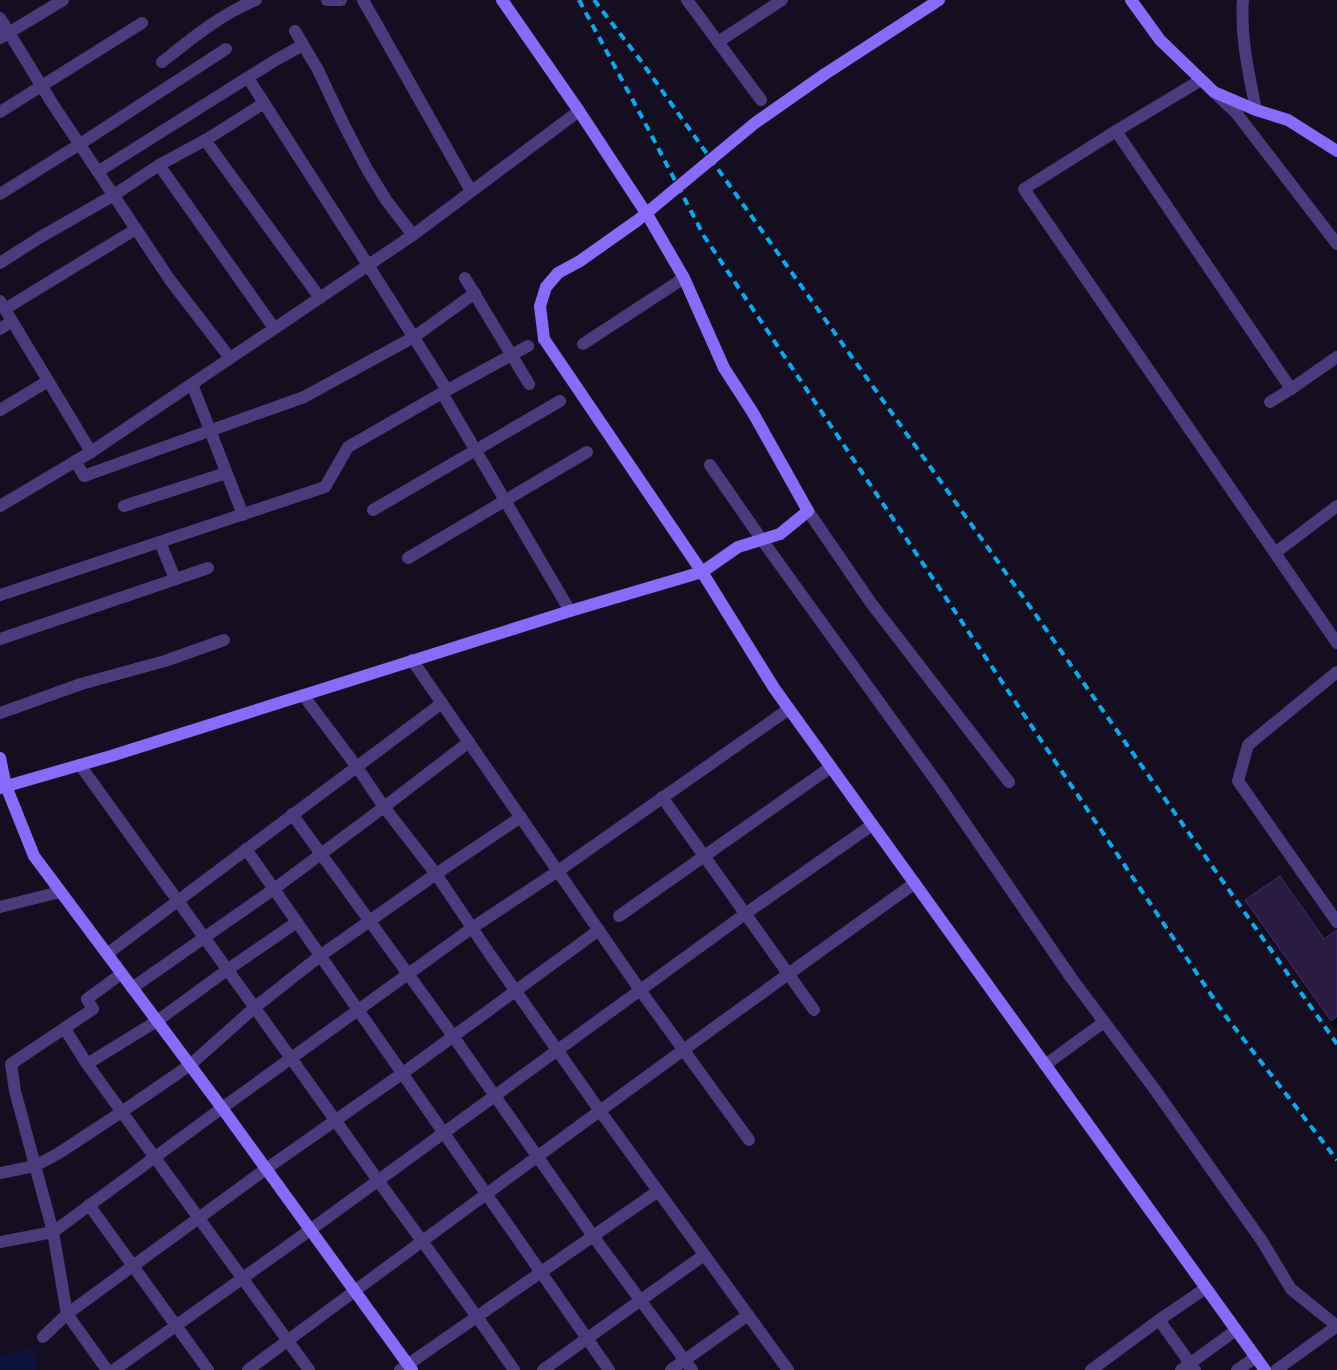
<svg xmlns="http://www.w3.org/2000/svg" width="1337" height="1370" viewBox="0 0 1337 1370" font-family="Figtree,sans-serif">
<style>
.water{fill:#0b133b}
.building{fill:#291b40;stroke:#452d6b;filter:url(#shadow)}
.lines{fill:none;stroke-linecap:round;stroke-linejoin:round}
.street{stroke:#4a3b7d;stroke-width:12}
.secondary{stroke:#896af9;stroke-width:12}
.rail{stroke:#0aabee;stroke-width:4;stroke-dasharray:8 6;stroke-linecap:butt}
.secondary-bridge{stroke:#896af9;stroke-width:12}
</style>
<defs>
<filter id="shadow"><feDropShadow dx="3" dy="5.5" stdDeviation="0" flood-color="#0009"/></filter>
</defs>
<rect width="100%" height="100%" fill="#140e20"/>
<polygon class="water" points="32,1347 38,1370 0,1370 0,1357"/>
<polygon class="building" points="1280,876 1324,939 1337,930 1337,1016 1331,1021 1245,900"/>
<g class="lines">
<g class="street">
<polyline points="327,0 341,0"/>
<polyline points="363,0 471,191"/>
<polyline points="687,0 761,100"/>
<path d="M1243 0C1240 37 1249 74 1256 110"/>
<polyline points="0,18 52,103 170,280 230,358"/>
<polyline points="295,31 318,70 344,125 367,169 386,200 413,235"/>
<polyline points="0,38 63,0"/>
<polyline points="718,42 782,0"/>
<path d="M162 62C191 39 221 14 256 0"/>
<polyline points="248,78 368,265 447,390"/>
<polyline points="1201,80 1116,131 1024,189 1337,643"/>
<polyline points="1214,92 1237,114 1337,244"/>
<polyline points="0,112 142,23"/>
<polyline points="1116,131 1291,389"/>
<polyline points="205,140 320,298"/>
<polyline points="159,165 274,328"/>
<polyline points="99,171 274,61 303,45"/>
<polyline points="0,194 80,144 226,49"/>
<polyline points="0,263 39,238 114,195 159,165 209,138 264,103"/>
<polyline points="465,278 529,384"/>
<polyline points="0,301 91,452"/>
<polyline points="5,309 136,229"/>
<polyline points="0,329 12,321"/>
<polyline points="583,344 684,278"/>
<polyline points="192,384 243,515"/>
<polyline points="442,393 570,611"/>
<polyline points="1270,402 1291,389 1337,357"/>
<polyline points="0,410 48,381"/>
<polyline points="75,461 84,476 304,397 414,337 475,293"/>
<polyline points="710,465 762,540 939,785 1072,979 1153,1087 1262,1241 1291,1289 1337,1326"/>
<polyline points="0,506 91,452 413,235 579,111"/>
<polyline points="124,506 226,473"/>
<polyline points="373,510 560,401"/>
<polyline points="808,511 871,603 1009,782"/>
<polyline points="160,542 175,579"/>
<polyline points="1275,553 1337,506"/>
<polyline points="408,558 587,452"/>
<polyline points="0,595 325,487 348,447 442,393 528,346"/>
<polyline points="0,639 208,568"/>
<polyline points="412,660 640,990 749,1140"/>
<polyline points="1337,672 1248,745 1238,781 1337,922"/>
<polyline points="303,695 357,767 384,807 436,874 489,953 600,1111 788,1370"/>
<polyline points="0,713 81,684 165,661 224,640"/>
<path d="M80 765C179 903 279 1040 377 1179 423 1243 470 1305 514 1370"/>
<polyline points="662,797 814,1010"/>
<polyline points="292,814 453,1036 593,1236 692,1370"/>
<polyline points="246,849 609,1370"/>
<polyline points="0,907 60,892"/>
<polyline points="619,916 831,767"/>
<polyline points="107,954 442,703"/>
<polyline points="132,988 274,889 384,807 469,742"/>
<polyline points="65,1029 87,1064 309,1370"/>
<polyline points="87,1064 157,1021 227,970 297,922"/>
<polyline points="1045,1065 1104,1022"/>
<polyline points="0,1173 35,1166 59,1153 123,1111 190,1065 254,1008 320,956 436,874 521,817"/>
<polyline points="89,1205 208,1370"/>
<polyline points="0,1242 53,1232 222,1108 472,928 558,871 789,709"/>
<polyline points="1159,1320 1195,1370"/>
<polyline points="43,1337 67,1314 266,1169 403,1073 599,930"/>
<polyline points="107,1370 67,1314 53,1232 15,1091 11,1064 93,1009 87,999 121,974"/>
<polyline points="114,1370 310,1230 745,914 872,825"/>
<path d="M248 1370C469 1206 691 1043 915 883"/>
<polyline points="400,1370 658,1191"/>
<polyline points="543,1370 704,1255"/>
<polyline points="671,1370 748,1315"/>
<polyline points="1091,1370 1159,1320 1206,1288"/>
<polyline points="1181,1370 1236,1330"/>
<polyline points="1237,1370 1256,1357"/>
<polyline points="1276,1370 1337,1326"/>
</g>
<g class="secondary">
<polyline points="1131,0 1160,40 1214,92 1256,110 1288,120 1337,151"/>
<polyline points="544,339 702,572 774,688 1265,1370"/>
<polyline points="0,758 6,786 34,856 222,1108 412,1370"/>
<polyline points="0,788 111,756 570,611 702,572 738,547 780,534 808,511 753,413 724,368 684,278 648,216 579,111 502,0"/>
</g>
<g class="rail">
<polyline points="579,0 644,121 704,236 1224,1014 1337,1160"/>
<polyline points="594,0 638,57 1033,611 1337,1044"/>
</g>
<polyline class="secondary-bridge" points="544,339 540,306 546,287 558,273 580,261 638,220 755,123 825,74 939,0"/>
</g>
</svg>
